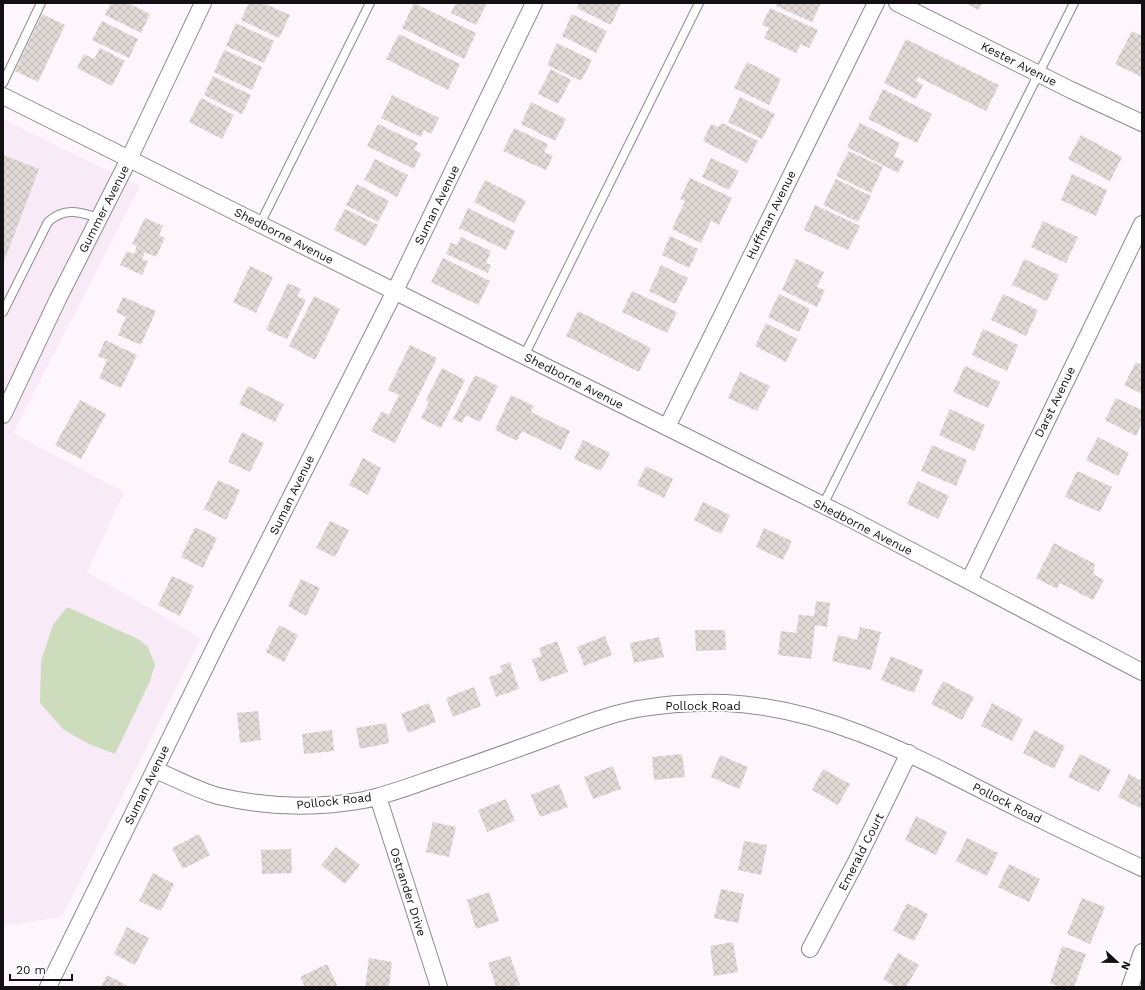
<svg xmlns="http://www.w3.org/2000/svg" width="1145" height="990" viewBox="0 0 1145 990" font-family="'Work Sans',sans-serif">
<style>
.built{fill:#f8ebf7}
.green{fill:#ccdcbd}
.building{fill:url(#building-cross-hatch)}
.lines{fill:none;stroke-linecap:round;stroke-linejoin:round}
.service-casing{stroke:#8f898f;stroke-width:10}
.minor-casing{stroke:#8f898f;stroke-width:18}
.service{stroke:#fff;stroke-width:8}
.minor{stroke:#fff;stroke-width:16}
.labels{text-anchor:middle;stroke-width:3.5;stroke-linejoin:round;paint-order:stroke}
.street-label{font-size:12px;fill:#121012;stroke:#fff}
</style>
<defs>
<pattern id="building-cross-hatch" width="8" height="8" patternUnits="userSpaceOnUse"><rect width="8" height="8" fill="#e1d9d5"/><path d="M0 0l8 8M0 8l8-8" fill="none" stroke="#c0b9b6"/></pattern>
</defs>
<rect width="100%" height="100%" fill="#fdf7fd"/>
<polygon class="built" points="3,119 140,186 13,433 124,492 87,572 201,638 62,917 3,926"/>
<polygon class="green" points="67,607 138,639 148,647 155,665 150,681 115,754 91,745 64,730 40,703 41,661 53,625"/>
<g class="building">
<polygon points="111,3 128,3 150,14 141,33 105,15"/>
<polygon points="249,3 263,3 290,15 279,38 241,20"/>
<polygon points="414,3 476,33 464,59 402,28"/>
<polygon points="456,3 482,3 486,5 476,25 451,13"/>
<polygon points="579,3 621,3 611,25 577,8"/>
<polygon points="777,3 821,3 812,22 776,6"/>
<polygon points="965,3 982,3 979,10"/>
<polygon points="770,8 818,30 809,48 801,44 796,53 764,38 769,28 762,25"/>
<polygon points="42,14 65,25 38,82 15,71"/>
<polygon points="572,14 607,31 596,53 562,36"/>
<polygon points="102,21 138,39 129,58 92,40"/>
<polygon points="236,23 274,41 264,63 226,46"/>
<polygon points="1132,31 1142,36 1142,77 1115,64"/>
<polygon points="399,34 460,64 448,90 386,59"/>
<polygon points="906,39 999,85 986,111 918,77 916,81 923,85 916,99 884,83"/>
<polygon points="557,43 592,60 581,81 547,65"/>
<polygon points="100,48 125,61 112,86 77,68 84,54 94,59"/>
<polygon points="224,50 262,67 252,90 214,72"/>
<polygon points="747,62 781,79 769,105 734,88"/>
<polygon points="551,69 571,80 558,104 538,94"/>
<polygon points="213,76 251,95 242,114 204,95"/>
<polygon points="883,89 932,114 917,143 868,119"/>
<polygon points="392,95 439,118 431,134 424,130 421,137 381,118"/>
<polygon points="740,97 775,114 762,139 728,122"/>
<polygon points="201,98 234,115 222,139 189,122"/>
<polygon points="531,102 566,119 555,141 521,124"/>
<polygon points="722,123 758,141 747,163 703,141 711,124 718,127"/>
<polygon points="860,123 900,143 894,156 904,161 898,173 847,147"/>
<polygon points="378,124 418,143 414,150 421,153 414,169 367,146"/>
<polygon points="514,128 548,144 544,152 553,156 546,170 503,151"/>
<polygon points="1081,135 1122,157 1110,181 1068,159"/>
<polygon points="849,151 883,167 871,193 836,176"/>
<polygon points="3,155 39,169 3,264"/>
<polygon points="711,158 739,171 729,190 702,177"/>
<polygon points="375,159 408,175 397,197 364,180"/>
<polygon points="1072,174 1107,190 1096,216 1061,200"/>
<polygon points="690,178 732,198 719,225 711,221 701,243 672,229 685,201 680,199"/>
<polygon points="836,179 871,196 858,222 823,205"/>
<polygon points="485,180 526,201 514,223 474,202"/>
<polygon points="357,184 389,201 378,222 346,205"/>
<polygon points="815,205 860,226 848,250 804,230"/>
<polygon points="468,208 515,231 506,250 459,228"/>
<polygon points="345,209 378,225 366,246 334,230"/>
<polygon points="145,218 163,226 159,235 165,238 156,257 145,252 142,259 148,261 142,275 120,265 127,251 134,254 137,246 132,244"/>
<polygon points="1043,221 1078,237 1066,263 1031,247"/>
<polygon points="670,236 698,249 689,268 662,255"/>
<polygon points="461,237 491,251 486,263 491,265 488,273 446,254 451,243 457,245"/>
<polygon points="443,258 490,281 478,305 431,282"/>
<polygon points="796,259 824,272 817,287 825,290 817,307 782,290"/>
<polygon points="1024,259 1059,275 1047,301 1012,285"/>
<polygon points="661,265 688,278 675,304 649,291"/>
<polygon points="250,266 273,277 256,313 233,302"/>
<polygon points="288,283 301,289 297,296 306,300 287,339 266,330"/>
<polygon points="632,291 677,312 667,333 622,312"/>
<polygon points="779,294 810,309 799,332 768,317"/>
<polygon points="1003,294 1038,310 1026,336 991,320"/>
<polygon points="314,296 340,309 315,360 289,346"/>
<polygon points="123,297 156,311 141,345 118,335 126,317 116,312"/>
<polygon points="578,311 651,348 639,372 566,336"/>
<polygon points="766,323 797,339 786,362 755,346"/>
<polygon points="983,329 1018,345 1007,371 972,355"/>
<polygon points="105,340 137,355 121,388 99,378 107,360 98,356"/>
<polygon points="410,345 437,358 395,443 371,431 382,411 389,415 399,395 388,390"/>
<polygon points="1136,362 1142,365 1142,394 1124,385"/>
<polygon points="965,366 1000,382 988,408 953,392"/>
<polygon points="442,368 465,380 441,428 421,418 429,402 426,400"/>
<polygon points="740,372 770,386 757,411 728,398"/>
<polygon points="475,375 498,386 480,422 466,415 462,423 453,419"/>
<polygon points="248,386 284,404 275,422 239,404"/>
<polygon points="511,395 534,406 531,412 570,431 561,450 522,431 517,441 495,430"/>
<polygon points="1116,398 1142,410 1142,423 1136,436 1105,420"/>
<polygon points="80,400 106,414 81,459 55,445"/>
<polygon points="950,409 985,425 974,451 939,435"/>
<polygon points="242,432 264,443 250,472 228,462"/>
<polygon points="1098,437 1129,453 1118,476 1086,460"/>
<polygon points="583,440 610,453 601,471 574,459"/>
<polygon points="932,445 967,460 956,486 921,471"/>
<polygon points="363,458 381,468 368,495 349,485"/>
<polygon points="646,466 673,479 664,498 637,485"/>
<polygon points="1077,471 1112,487 1100,512 1065,497"/>
<polygon points="218,480 240,490 226,520 204,509"/>
<polygon points="918,481 949,496 938,519 907,504"/>
<polygon points="703,502 730,515 721,534 694,520"/>
<polygon points="330,521 349,530 335,557 316,548"/>
<polygon points="195,527 217,538 203,568 181,557"/>
<polygon points="764,528 792,541 783,560 756,547"/>
<polygon points="1054,543 1095,564 1093,574 1104,580 1093,600 1060,583 1057,589 1036,578"/>
<polygon points="172,576 194,586 180,616 158,605"/>
<polygon points="301,579 320,588 306,616 288,606"/>
<polygon points="816,601 830,603 827,627 815,625 811,659 778,655 781,631 796,633 799,615 814,616"/>
<polygon points="279,625 298,635 284,662 266,652"/>
<polygon points="860,627 881,632 871,670 832,661 838,635 857,640"/>
<polygon points="695,630 725,630 726,650 696,651"/>
<polygon points="605,636 612,655 584,666 577,647"/>
<polygon points="659,637 664,657 634,663 630,643"/>
<polygon points="557,641 568,672 540,682 532,659 542,656 539,648"/>
<polygon points="891,656 923,670 914,693 881,680"/>
<polygon points="510,662 519,689 496,697 489,677 503,672 500,666"/>
<polygon points="943,681 974,697 962,720 931,704"/>
<polygon points="474,687 481,706 453,717 446,698"/>
<polygon points="429,703 436,722 408,733 401,714"/>
<polygon points="992,703 1023,719 1012,741 981,726"/>
<polygon points="258,711 261,740 240,743 237,713"/>
<polygon points="386,723 389,743 360,749 356,728"/>
<polygon points="332,730 334,751 304,754 302,734"/>
<polygon points="1034,730 1065,746 1054,769 1023,753"/>
<polygon points="682,754 685,777 654,780 652,757"/>
<polygon points="1080,754 1111,770 1099,792 1068,777"/>
<polygon points="720,755 748,767 739,789 711,777"/>
<polygon points="613,766 621,789 593,799 584,777"/>
<polygon points="823,769 850,784 838,805 812,790"/>
<polygon points="1129,774 1142,781 1142,809 1118,797"/>
<polygon points="559,784 568,807 540,817 531,795"/>
<polygon points="506,799 515,821 487,832 478,810"/>
<polygon points="916,816 947,832 936,855 905,840"/>
<polygon points="433,822 456,827 449,857 426,852"/>
<polygon points="199,834 210,855 183,869 172,848"/>
<polygon points="967,838 998,853 987,876 956,861"/>
<polygon points="744,841 767,845 761,875 738,870"/>
<polygon points="336,847 360,865 345,884 321,865"/>
<polygon points="291,849 292,873 262,874 261,850"/>
<polygon points="1009,864 1040,879 1029,902 998,887"/>
<polygon points="153,873 174,884 161,911 139,901"/>
<polygon points="721,889 744,894 738,923 714,918"/>
<polygon points="489,892 499,921 476,929 467,900"/>
<polygon points="1082,898 1105,907 1090,944 1067,934"/>
<polygon points="907,903 928,914 914,941 893,931"/>
<polygon points="127,927 149,938 135,965 114,954"/>
<polygon points="733,942 738,972 714,976 710,946"/>
<polygon points="1062,946 1086,954 1074,987 1061,987 1050,983"/>
<polygon points="898,953 919,965 906,987 896,987 883,979"/>
<polygon points="510,956 520,985 513,987 496,987 488,963"/>
<polygon points="369,958 392,962 389,987 365,987"/>
<polygon points="327,964 337,985 334,987 305,987 300,977"/>
<polygon points="107,975 128,986 127,987 101,987"/>
</g>
<g class="lines">
<g class="service-casing">
<g id="service">
<polyline points="3,83 41,3"/>
<polyline points="260,224 370,3"/>
<path d="M3 312 48 222C65 207 79 212 99 218"/>
<polyline points="524,356 699,3"/>
<polyline points="823,505 1074,3"/>
</g>
</g>
<g class="minor-casing">
<g id="minor">
<polyline points="897,3 1071,90 1142,123"/>
<polyline points="3,96 849,518 1142,672"/>
<polyline points="3,415 58,299 129,159 203,3"/>
<polyline points="667,427 876,3"/>
<polyline points="969,581 1142,224"/>
<path d="M155 770C175 778 197 790 218 796 265 807 315 809 364 800 387 795 411 786 434 778 472 765 509 752 547 738 577 727 606 715 637 709 666 704 697 702 726 703 826 708 913 755 1001 800 1047 823 1095 846 1142 868"/>
<polyline points="378,797 439,987"/>
<polyline points="810,949 857,860 909,753"/>
<polyline points="48,987 218,641 395,291 534,3"/>
<polyline points="1130,987 1142,952"/>
</g>
</g>
<use href="#service" class="service"/>
<use href="#minor" class="minor"/>
</g>
<g class="labels">
<g class="street-label">
<text transform="translate(1019 64) rotate(27)" y="4">Kester Avenue</text>
<text transform="translate(437 205) rotate(-64)" y="4">Suman Avenue</text>
<text transform="translate(104 209) rotate(-63)" y="4">Gummer Avenue</text>
<text transform="translate(771 215) rotate(-64)" y="4">Huffman Avenue</text>
<text transform="translate(284 236) rotate(27)" y="4">Shedborne Avenue</text>
<text transform="translate(574 381) rotate(27)" y="4">Shedborne Avenue</text>
<text transform="translate(1055 402) rotate(-64)" y="4">Darst Avenue</text>
<text transform="translate(292 495) rotate(-64)" y="4">Suman Avenue</text>
<text transform="translate(863 527) rotate(27)" y="4">Shedborne Avenue</text>
<text x="703" y="710">Pollock Road</text>
<text transform="translate(147 785) rotate(-64)" y="4">Suman Avenue</text>
<text transform="translate(334 801) rotate(-6)" y="4">Pollock Road</text>
<text transform="translate(1007 803) rotate(27)" y="4">Pollock Road</text>
<text transform="translate(861 852) rotate(-63)" y="4">Emerald Court</text>
<text transform="translate(408 892) rotate(72)" y="4">Ostrander Drive</text>
</g>
</g>
<rect width="1145" height="990" fill="none" stroke="#121012" stroke-width="8"/>
<g transform="translate(1117 962) rotate(112)" stroke="#ffffff" stroke-width="3" paint-order="stroke">
<path d="M0-3L7 15L0 10L-7 15Z" fill="#121012"/>
<text y="-6" font-size="11" font-weight="bold" text-anchor="middle" fill="#121012">N</text>
</g>
<path d="M10 974v6h62v-6" fill="none" stroke="#121012" stroke-width="2"/>
<text x="16" y="974" font-size="12" fill="#121012" stroke="#ffffff" stroke-width="3" paint-order="stroke">20 m</text>
</svg>
